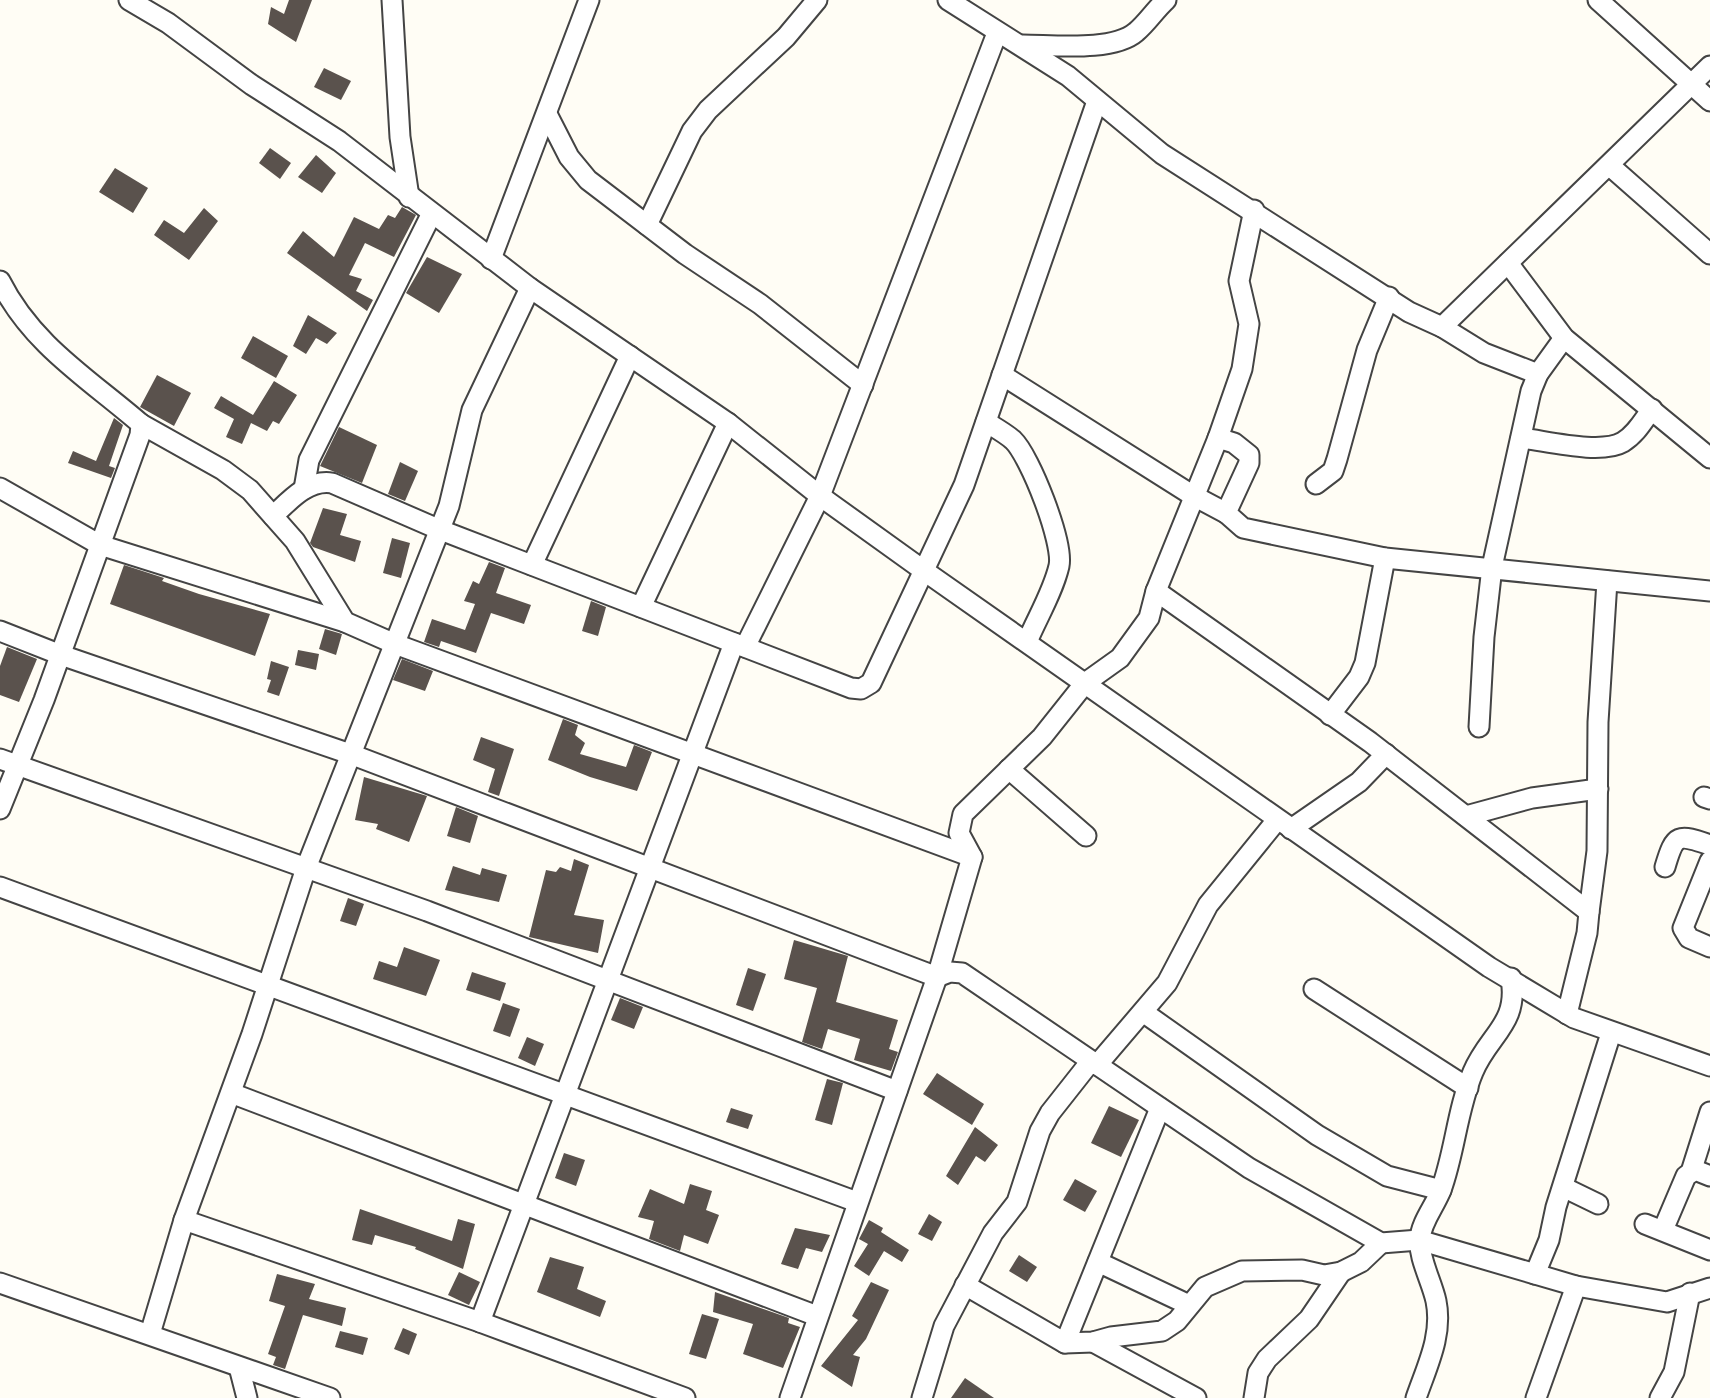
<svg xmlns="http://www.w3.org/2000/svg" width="1710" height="1398" viewBox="0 0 1710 1398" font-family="'Libre Baskerville',serif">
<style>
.building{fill:#5a524d}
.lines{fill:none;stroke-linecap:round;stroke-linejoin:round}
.street-casing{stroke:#444;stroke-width:23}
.street{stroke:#fff;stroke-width:19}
</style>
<rect width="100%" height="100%" fill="#fffdf5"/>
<g class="building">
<polygon points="289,0 312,0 296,42 268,24 271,7 284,14"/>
<polygon points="324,68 351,81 341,100 314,87"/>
<polygon points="270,148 291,163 280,179 259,163"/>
<polygon points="316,155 336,173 322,193 298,177"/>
<polygon points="115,168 148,188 133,213 99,192"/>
<polygon points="402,207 416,215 394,257 365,243 349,275 362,279 356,291 373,300 367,311 287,253 303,231 334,257 354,217 379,229 388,215 395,218"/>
<polygon points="204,208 218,221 189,260 154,235 164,220 184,233"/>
<polygon points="427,257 462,274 439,313 406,293"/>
<polygon points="308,315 337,333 327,344 316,338 306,354 293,346"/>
<polygon points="253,336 288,356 276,378 241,358"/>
<polygon points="157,375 191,393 174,426 140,407"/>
<polygon points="274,381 297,395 279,424 273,421 267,431 251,423 242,444 226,437 234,419 214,408 221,396 253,415"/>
<polygon points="114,418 123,425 109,466 115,468 111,478 68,463 73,451 96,461"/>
<polygon points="339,427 377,445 362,483 320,466"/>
<polygon points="400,462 418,471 405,501 388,494"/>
<polygon points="323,508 347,514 340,535 361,541 355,562 313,547 310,543"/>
<polygon points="392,538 410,543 401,578 383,573"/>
<polygon points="489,562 505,568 496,593 531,605 524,624 491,613 476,653 441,641 439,647 424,642 432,619 465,630 475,604 464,601 473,581 479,584"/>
<polygon points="124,565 164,578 162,581 199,594 270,614 255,656 110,604"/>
<polygon points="591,601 606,607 598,636 582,631"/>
<polygon points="325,629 342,634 336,655 319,649"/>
<polygon points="7,647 37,659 19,702 0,695 0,666"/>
<polygon points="298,650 319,654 316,670 295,665"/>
<polygon points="402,659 433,671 425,691 393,680"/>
<polygon points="271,661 289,667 279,696 267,692 271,680 267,679"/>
<polygon points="563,719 578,725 575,735 585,743 580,754 626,767 634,745 652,752 637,791 590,777 548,760"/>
<polygon points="481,737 514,749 499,796 488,792 495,769 473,760"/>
<polygon points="364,777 427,796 409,842 376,829 378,824 355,820"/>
<polygon points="456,807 478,816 470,843 447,836"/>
<polygon points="574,859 589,865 574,915 604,920 598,953 529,937 546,870 556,872 560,867 571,871"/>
<polygon points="453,866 480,875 482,868 507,875 499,902 445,890"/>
<polygon points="348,898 364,904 356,926 340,921"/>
<polygon points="794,940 848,956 836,1002 898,1020 889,1049 898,1052 891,1071 854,1060 860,1039 828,1029 822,1049 802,1042 817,988 784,979"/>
<polygon points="404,947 440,960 426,996 373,979 379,961 397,967"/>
<polygon points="748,968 766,974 753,1011 736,1005"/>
<polygon points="472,972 506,983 500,1001 466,990"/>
<polygon points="620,998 643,1007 634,1029 611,1020"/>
<polygon points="503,1003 520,1009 510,1037 493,1031"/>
<polygon points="527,1037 544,1044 535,1066 518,1058"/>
<polygon points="937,1073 984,1104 972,1125 923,1094"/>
<polygon points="827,1079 843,1083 832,1125 815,1120"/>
<polygon points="1109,1106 1139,1120 1121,1157 1091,1143"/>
<polygon points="731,1108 753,1115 748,1129 726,1122"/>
<polygon points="975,1127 998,1145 985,1162 976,1156 958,1185 946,1176"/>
<polygon points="564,1153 585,1160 576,1186 555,1178"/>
<polygon points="1075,1179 1097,1191 1085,1212 1063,1200"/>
<polygon points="690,1184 712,1191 706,1210 719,1215 708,1244 684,1235 680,1251 649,1239 654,1221 638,1217 650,1189 684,1204"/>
<polygon points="360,1209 452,1241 458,1219 475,1224 463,1269 415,1249 416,1247 375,1235 372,1245 352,1240"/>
<polygon points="929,1214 942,1222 932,1241 918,1234"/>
<polygon points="869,1220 883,1228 881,1232 909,1250 902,1262 884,1251 869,1276 854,1266 868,1244 859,1239"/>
<polygon points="795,1228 830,1235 822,1252 806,1248 798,1269 781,1264"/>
<polygon points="1019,1255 1037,1267 1027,1282 1009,1271"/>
<polygon points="550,1257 584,1267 577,1289 606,1301 600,1317 537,1292"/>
<polygon points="459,1272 480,1282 469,1305 448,1295"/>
<polygon points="277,1274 315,1284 309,1299 346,1308 342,1326 303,1315 285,1369 273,1365 276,1357 268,1354 285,1306 269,1301"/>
<polygon points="871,1282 889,1290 866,1339 853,1355 860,1357 852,1387 821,1366 858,1320 852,1316"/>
<polygon points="715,1292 789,1318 788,1323 800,1327 783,1368 743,1354 753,1324 713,1312"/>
<polygon points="702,1314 719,1319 706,1359 689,1354"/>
<polygon points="403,1328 417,1334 409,1355 394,1349"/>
<polygon points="340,1331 368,1338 363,1355 335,1347"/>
<polygon points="965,1378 994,1398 951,1398"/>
</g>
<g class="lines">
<g class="street-casing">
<g id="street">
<polyline points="129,0 168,23 252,85 339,141 530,288 728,423 820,496 923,570 1489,967 1574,1018 1710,1066"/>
<polyline points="392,0 400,137 409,197"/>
<polyline points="948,0 1068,76 1162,154 1409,312 1442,327 1710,66"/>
<polyline points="1598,0 1710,101"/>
<path d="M1023 45C1053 45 1113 52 1136 32 1147 23 1155 10 1166 0"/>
<polyline points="547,114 569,157 588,180 685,254 760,304 863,385"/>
<polyline points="1609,165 1710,254"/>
<polyline points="647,225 692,131 708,110 786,37 817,0"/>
<polyline points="491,259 589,0"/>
<polyline points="1508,263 1564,338 1710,458"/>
<path d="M0 281C32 345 89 379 141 424L140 435 44 700 0 809"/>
<polyline points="1442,327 1484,353 1538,374"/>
<polyline points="1002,375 1192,495 1226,513"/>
<path d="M986 422C994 427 1005 433 1013 440 1030 456 1064 543 1059 566 1053 592 1037 618 1027 642"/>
<polyline points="141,424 223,470 250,490 295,541 345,622 395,644 972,857"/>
<polyline points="1218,438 1234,443 1249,455 1249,463 1226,513 1243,528 1385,558 1710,591"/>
<path d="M1521 438C1547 441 1601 455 1623 442 1636 434 1643 421 1652 409"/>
<polyline points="1316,484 1333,471 1337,459 1367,350 1389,297"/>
<polyline points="0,488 100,545 345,622"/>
<polyline points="304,489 309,460 431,215"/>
<path d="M273 516C289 501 308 479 332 483L438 529 851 688 861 689 871 683 964 485 1097 101"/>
<polyline points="532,565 630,356"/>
<polyline points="1156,591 1370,742 1589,912 1587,933 1567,1014"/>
<polyline points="641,607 728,423"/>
<polyline points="0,631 61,655 353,755 937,977 950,972 962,973 1249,1168 1381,1243 1419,1240 1576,1286 1667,1302 1710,1288"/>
<polyline points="745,647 820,496 997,33"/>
<polyline points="1330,715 1359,677 1365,663 1385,558"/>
<polyline points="1479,727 1484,637 1492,567 1531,391 1538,374 1564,338"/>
<polyline points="0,759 427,911 897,1091"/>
<polyline points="1009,769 1086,836"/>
<polyline points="1704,797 1710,799"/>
<polyline points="1466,816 1532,798 1598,789"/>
<polyline points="1291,829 1359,782 1386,754"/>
<polyline points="1710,861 1683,928 1689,938 1710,947"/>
<path d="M1665 867C1675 833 1678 834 1710 845"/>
<polyline points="0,887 857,1202"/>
<polyline points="1589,912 1597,851 1598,722 1607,581"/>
<polyline points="1314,989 1468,1088"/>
<polyline points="1143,1012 1317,1135 1387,1176 1441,1190"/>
<polyline points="1097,1065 1167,983 1208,905 1277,820"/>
<polyline points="231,1093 817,1316"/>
<polyline points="1691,1172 1710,1112"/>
<polyline points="1563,1187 1598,1204"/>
<polyline points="184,1220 480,1322 685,1398"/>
<polyline points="1645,1224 1710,1250"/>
<polyline points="1663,1230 1686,1176 1695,1170 1710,1176"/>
<polyline points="1098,1262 1189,1305"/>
<polyline points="1535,1274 1549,1240 1556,1207 1611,1033"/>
<polyline points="0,1283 330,1398"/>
<polyline points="965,1285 1065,1343 1093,1342 1111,1337 1162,1331 1177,1321 1205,1287 1242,1271 1302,1270 1324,1275 1341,1272 1361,1262 1381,1243"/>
<polyline points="480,1322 734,643"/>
<polyline points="150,1334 184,1220 252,1034 306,868 449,506 472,410 530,288"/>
<polyline points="1093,1342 1196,1398"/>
<polyline points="1065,1343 1160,1108"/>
<polyline points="239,1367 247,1398"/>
<polyline points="790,1398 937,977 972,857 959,833 963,814 1042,737 1085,683 1120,658 1149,618 1156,591 1218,438 1242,369 1249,324 1239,281 1254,210"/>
<polyline points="922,1398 944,1326 993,1233 1017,1202 1040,1131 1050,1113 1091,1061"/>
<polyline points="1254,1398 1258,1373 1267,1359 1309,1319 1341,1272"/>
<path d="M1416 1398C1427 1366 1443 1335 1436 1301 1432 1282 1418 1257 1420 1239 1421 1222 1435 1206 1441 1190 1455 1152 1457 1110 1473 1072 1489 1034 1519 1024 1511 978"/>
<polyline points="1536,1398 1576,1286"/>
<polyline points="1660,1398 1674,1372 1690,1293"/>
</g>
</g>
<use href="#street" class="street"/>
</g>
</svg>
